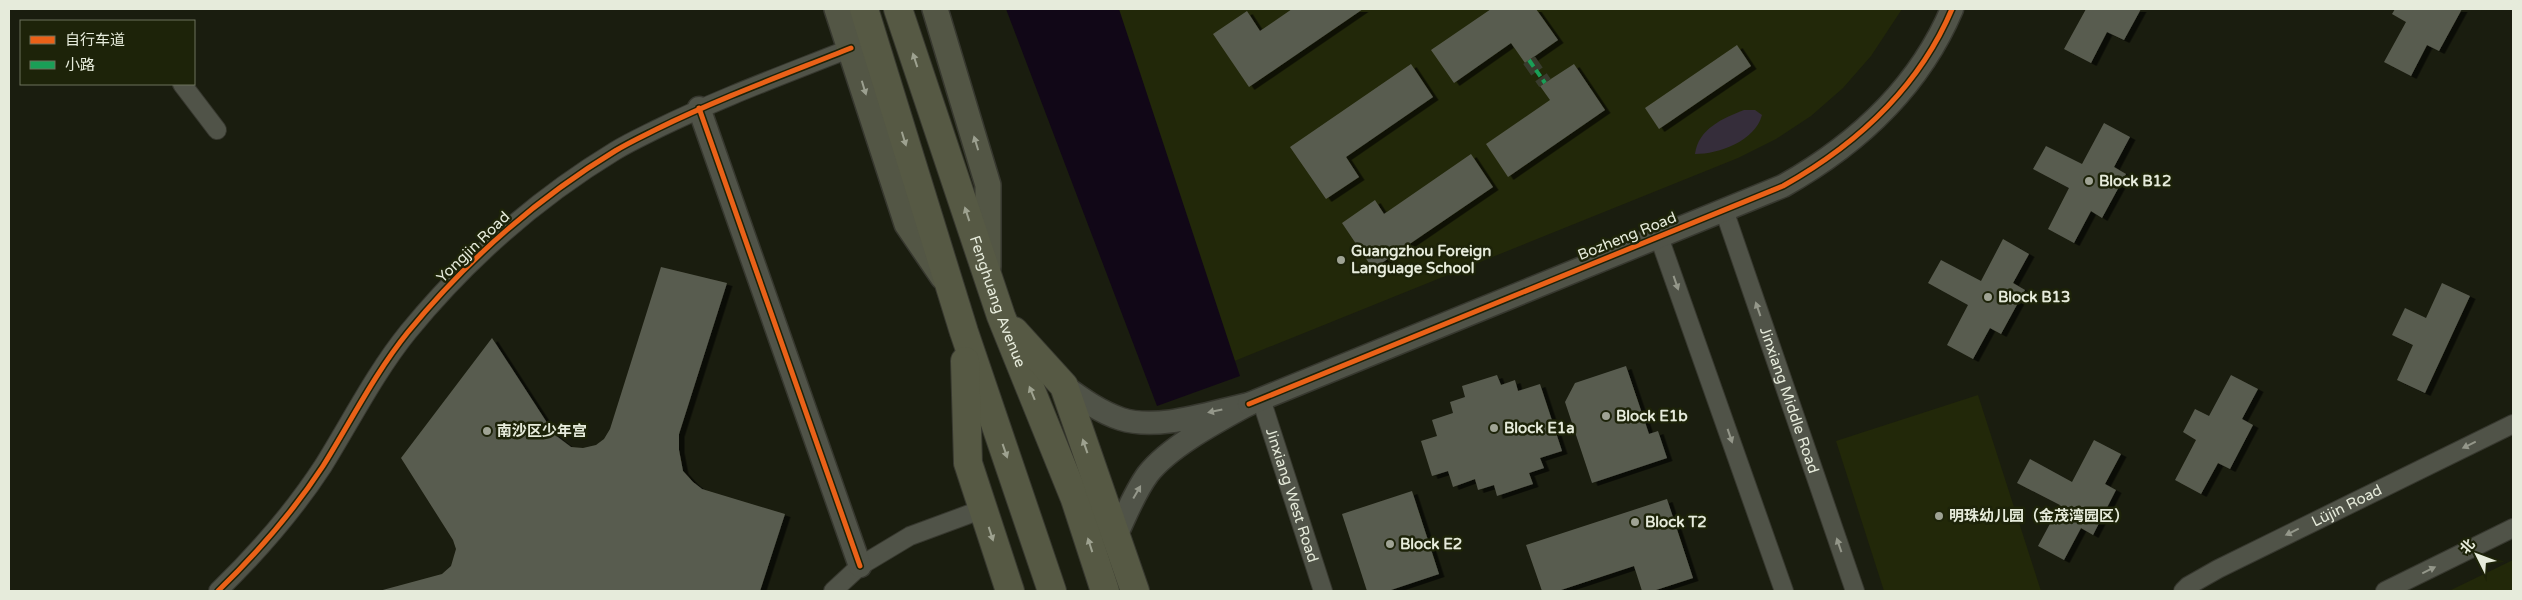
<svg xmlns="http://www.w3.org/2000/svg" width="2522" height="600" viewBox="0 0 2522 600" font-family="'Varela Round','Noto Sans SC',sans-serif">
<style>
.built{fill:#222809}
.green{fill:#352d3a}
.water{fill:#110717}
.building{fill:#595c4f;filter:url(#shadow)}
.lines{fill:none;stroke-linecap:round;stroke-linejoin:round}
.pedestrian-tunnel{stroke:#393c2e;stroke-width:14;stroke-dasharray:14 7;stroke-linecap:butt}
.minor-casing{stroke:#37382f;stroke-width:20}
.tertiary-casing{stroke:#37382f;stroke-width:25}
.secondary-casing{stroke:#37382f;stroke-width:28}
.primary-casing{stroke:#37382f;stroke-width:30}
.minor{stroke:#505348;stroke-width:18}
.tertiary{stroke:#505348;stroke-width:22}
.secondary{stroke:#535645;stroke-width:25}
.primary{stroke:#565944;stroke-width:28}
.quiet{stroke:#1a9f57;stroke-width:4;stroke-dasharray:8 4;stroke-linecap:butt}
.cycleway-casing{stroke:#1d2309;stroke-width:8}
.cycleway{stroke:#ea6118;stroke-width:5}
.oneway{fill:#9ea290}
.oneway2{fill:#9ca090}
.oneway3{fill:#94978a}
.poi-dot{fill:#9fa394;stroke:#1d2309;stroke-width:2}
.labels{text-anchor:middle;stroke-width:5;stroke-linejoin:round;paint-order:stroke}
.poi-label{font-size:15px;font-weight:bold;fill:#e6ebdb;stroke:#1d2309;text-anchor:start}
.street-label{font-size:15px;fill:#e6ebdb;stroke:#1d2309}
</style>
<defs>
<filter id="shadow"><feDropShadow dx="5.5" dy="3" stdDeviation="0" flood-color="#0009"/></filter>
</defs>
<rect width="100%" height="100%" fill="#1a1d0f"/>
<g class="built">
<polygon points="1109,9 1902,9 1871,56 1843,88 1811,116 1776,139 1738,158 1232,362"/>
<polygon points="1978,395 2041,591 1884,591 1836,441"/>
<polygon points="2513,560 2513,591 2449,591"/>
</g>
<path class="green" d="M1744 110H1755L1762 115C1755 141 1719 154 1695 154 1698 129 1723 118 1744 110Z"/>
<polygon class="water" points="1006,9 1119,9 1240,376 1157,406"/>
<g class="building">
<polygon points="1292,9 1363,9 1249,87 1213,34 1247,11 1260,31"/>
<polygon points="1491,9 1536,9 1558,40 1525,63 1511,43 1454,83 1431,50"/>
<polygon points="2086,9 2141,9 2124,40 2107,32 2091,63 2064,49"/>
<polygon points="2395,9 2462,9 2439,51 2427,45 2411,76 2384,62 2406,22 2392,14"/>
<polygon points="1737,45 1751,66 1659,129 1645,108"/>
<polygon points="1411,64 1433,97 1346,157 1359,177 1326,199 1290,147"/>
<polygon points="1574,64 1605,110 1508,177 1486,144 1550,100 1540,86"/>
<polygon points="2104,123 2130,137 2114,167 2126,174 2102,218 2091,211 2074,243 2048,229 2069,188 2033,169 2046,146 2082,164"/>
<polygon points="1471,154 1493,187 1373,269 1342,223 1375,200 1384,214"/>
<polygon points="2003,239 2029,254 2013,283 2025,290 2001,334 1990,328 1973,359 1947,345 1968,305 1928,283 1941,260 1981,281"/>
<polygon points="661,267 727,283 679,434 679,450 683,471 693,482 702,489 785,514 760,591 379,591 442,574 451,566 456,549 453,540 401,458 492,338 555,435 571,447 583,448 596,445 604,439 610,429"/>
<polygon points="2442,283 2470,296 2425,393 2397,380 2413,345 2392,335 2405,308 2426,318"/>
<polygon points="1626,366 1649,434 1658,431 1667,458 1592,483 1565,402 1575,383"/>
<polygon points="1497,375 1501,385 1515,380 1518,391 1540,384 1562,451 1540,458 1544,468 1529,473 1533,484 1497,496 1494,485 1478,490 1475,479 1453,487 1448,471 1432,476 1421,441 1437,436 1432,420 1453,413 1450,402 1465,397 1462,386"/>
<polygon points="2231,375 2258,389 2242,419 2253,425 2230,469 2218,463 2201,494 2175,480 2196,440 2183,432 2195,409 2209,416"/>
<polygon points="2094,440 2121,454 2105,484 2116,490 2093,535 2081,528 2064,560 2038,546 2060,505 2017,483 2030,459 2072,482"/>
<polygon points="1412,491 1439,574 1388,591 1367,591 1342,514"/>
<polygon points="1667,499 1693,578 1653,591 1642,591 1634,566 1558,591 1542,591 1526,545"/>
</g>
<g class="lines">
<polyline class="pedestrian-tunnel" points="1529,60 1545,83"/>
<g class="minor-casing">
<g id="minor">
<polyline points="182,84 217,130"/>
<path id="s1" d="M1724 210 1855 591"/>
<polyline points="1659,237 1784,591"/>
<path id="s2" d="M1261 399 1323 591"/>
<path d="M218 591C257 553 293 512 323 466 351 421 375 373 408 332 467 260 536 199 615 151 628 143 643 136 657 129 720 98 786 74 851 48"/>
<polyline points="833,591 860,566 910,536 983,509"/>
<path id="s3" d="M2183 591 2188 586 2218 569 2513 424"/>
<polyline points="2385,591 2513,528"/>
</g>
</g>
<g class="tertiary-casing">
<g id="tertiary">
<polyline points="699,108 860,566"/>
<path d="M1064 386C1082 399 1100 412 1121 419 1159 431 1211 412 1249 404 1218 421 1170 446 1148 474 1134 493 1126 515 1116 536"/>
<path d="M1249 404 1783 186C1856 145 1919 87 1952 9"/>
</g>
</g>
<g class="secondary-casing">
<g id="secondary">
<polyline points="837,9 907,224 943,277"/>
<polyline points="935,9 988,185 988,267"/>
</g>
</g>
<g class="primary-casing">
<g id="primary">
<polyline points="864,9 964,332 1052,591"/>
<path id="s4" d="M898 9 1001 316 1075 499 1105 591"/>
<polyline points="1014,331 1064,386 1135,591"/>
<polyline points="965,361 968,463 1010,591"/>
</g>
</g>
<use href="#minor" class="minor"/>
<use href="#tertiary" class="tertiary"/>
<use href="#secondary" class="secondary"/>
<use href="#primary" class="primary"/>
<polyline class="quiet" points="1529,60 1545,83"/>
<g class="cycleway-casing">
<g id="cycleway">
<polyline points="699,108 860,566"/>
<path d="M1249 404 1783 186C1856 145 1919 87 1952 9"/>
<path d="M218 591C257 553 293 512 323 466 351 421 375 373 408 332 467 260 536 199 615 151 628 143 643 136 657 129 720 98 786 74 851 48"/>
</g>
</g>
<use href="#cycleway" class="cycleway"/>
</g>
<defs><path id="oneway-solid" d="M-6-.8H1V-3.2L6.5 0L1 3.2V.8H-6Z" transform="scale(1.25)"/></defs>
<g class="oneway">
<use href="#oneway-solid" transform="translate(915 60) rotate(-108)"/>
<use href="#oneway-solid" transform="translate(904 139) rotate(73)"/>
<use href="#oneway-solid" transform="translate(967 214) rotate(-108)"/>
<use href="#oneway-solid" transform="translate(1032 393) rotate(-112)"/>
<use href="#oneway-solid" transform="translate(1085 446) rotate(-109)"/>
<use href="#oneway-solid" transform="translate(1005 451) rotate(71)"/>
<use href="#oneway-solid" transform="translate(991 534) rotate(72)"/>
<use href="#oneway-solid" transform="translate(1090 545) rotate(-108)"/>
</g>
<g class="oneway2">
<use href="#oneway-solid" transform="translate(864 88) rotate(73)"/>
<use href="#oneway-solid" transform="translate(976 143) rotate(-107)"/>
</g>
<g class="oneway3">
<use href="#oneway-solid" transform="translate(1676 283) rotate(71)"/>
<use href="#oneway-solid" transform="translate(1758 309) rotate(-109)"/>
<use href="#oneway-solid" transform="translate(1215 411) rotate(168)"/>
<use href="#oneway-solid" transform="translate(1730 436) rotate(71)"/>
<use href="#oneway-solid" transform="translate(2469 445) rotate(154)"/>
<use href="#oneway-solid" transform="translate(1137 492) rotate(-60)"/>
<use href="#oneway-solid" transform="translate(2292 532) rotate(154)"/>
<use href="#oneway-solid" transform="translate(1839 545) rotate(-109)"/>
<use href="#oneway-solid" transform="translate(2429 570) rotate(-26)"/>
</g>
<g class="poi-dot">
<circle cx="2089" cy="181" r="5"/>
<circle cx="1341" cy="260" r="5"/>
<circle cx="1988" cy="297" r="5"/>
<circle cx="1606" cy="416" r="5"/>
<circle cx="1494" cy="428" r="5"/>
<circle cx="487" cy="431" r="5"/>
<circle cx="1939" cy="516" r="5"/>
<circle cx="1635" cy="522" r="5"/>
<circle cx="1390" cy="544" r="5"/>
</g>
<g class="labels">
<g class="poi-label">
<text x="2099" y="186">Block B12</text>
<text x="1351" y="256">Guangzhou Foreign<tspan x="1351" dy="17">Language School</tspan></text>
<text x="1998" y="302">Block B13</text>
<text x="1616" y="421">Block E1b</text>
<text x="1504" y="433">Block E1a</text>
<text x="497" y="436">南沙区少年宫</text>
<text x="1949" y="521">明珠幼儿园（金茂湾园区）</text>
<text x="1645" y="527">Block T2</text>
<text x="1400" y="549">Block E2</text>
</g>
<g class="street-label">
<text transform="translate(1627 236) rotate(-22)" y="5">Bozheng Road</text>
<text transform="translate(473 247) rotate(-44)" y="5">Yongjin Road</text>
<text dy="5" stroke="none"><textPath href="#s4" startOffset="309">Fenghuang Avenue</textPath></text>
<text dy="5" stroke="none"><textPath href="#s1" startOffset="201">Jinxiang Middle Road</textPath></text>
<text dy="5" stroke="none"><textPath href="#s2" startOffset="101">Jinxiang West Road</textPath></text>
<text dy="5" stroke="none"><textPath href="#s3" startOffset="185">Lüjin Road</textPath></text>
</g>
</g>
<rect width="2522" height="600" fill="none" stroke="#e6ebdb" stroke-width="20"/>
<rect x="20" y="20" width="175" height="65" fill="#1d2309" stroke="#6d735d"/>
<rect x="30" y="36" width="25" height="8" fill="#ea6118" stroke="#6d735d"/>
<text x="65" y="45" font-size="15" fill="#e6ebdb">自行车道</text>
<rect x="30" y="61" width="25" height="8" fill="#1a9f57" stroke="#6d735d"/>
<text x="65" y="70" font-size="15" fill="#e6ebdb">小路</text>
<g transform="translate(2477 555) rotate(312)" stroke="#1d2309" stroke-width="4" paint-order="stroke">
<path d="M0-4L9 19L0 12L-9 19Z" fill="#e6ebdb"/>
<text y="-8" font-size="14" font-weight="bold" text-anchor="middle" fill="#e6ebdb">北</text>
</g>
</svg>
